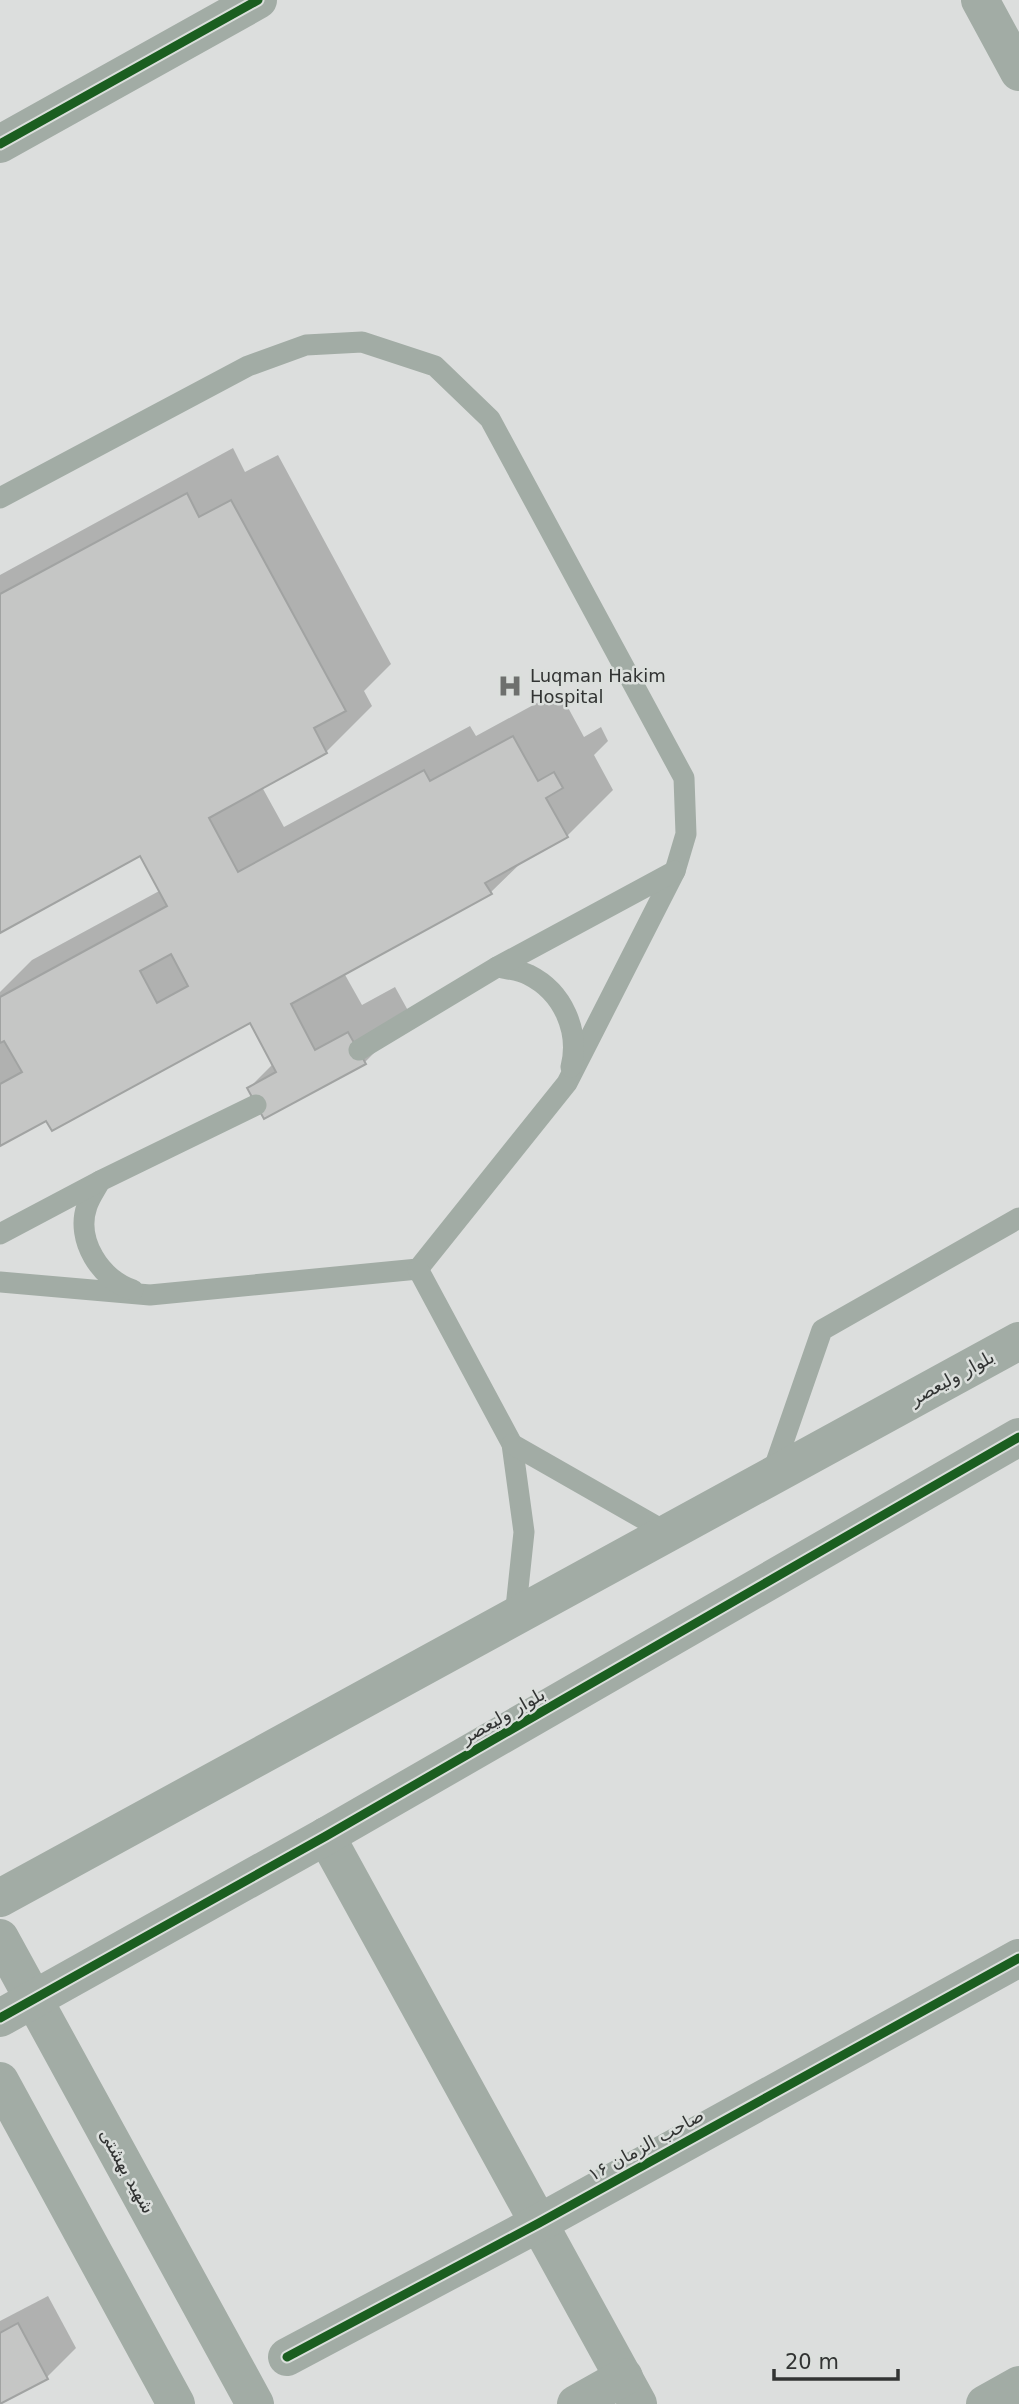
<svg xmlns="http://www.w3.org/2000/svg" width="1019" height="2404" viewBox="0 0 1019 2404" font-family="'DejaVu Sans','Noto Naskh Arabic',sans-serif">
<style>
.shadow{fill:#0003}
.building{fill:#c5c6c5;stroke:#a1a3a2;stroke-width:2;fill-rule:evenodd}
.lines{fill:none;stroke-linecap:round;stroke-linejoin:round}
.service{stroke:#a2aca5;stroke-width:21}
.minor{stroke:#a2aca5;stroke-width:38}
.tertiary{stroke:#a2aca5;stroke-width:38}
.cycleway-casing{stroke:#dbdfdc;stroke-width:13}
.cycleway{stroke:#1b5e20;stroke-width:9}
.labels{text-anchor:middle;stroke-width:5;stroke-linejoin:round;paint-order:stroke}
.poi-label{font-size:18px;fill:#323433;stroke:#dbdfdc;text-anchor:start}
.street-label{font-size:18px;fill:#323433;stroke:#dbdfdc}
</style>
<rect width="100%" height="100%" fill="#dcdedd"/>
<g class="shadow">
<polygon points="233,448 245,472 278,455 391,664 364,691 372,706 326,752 262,787 284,827 470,726 476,736 559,691 584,737 601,727 608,741 594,755 613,790 567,836 524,860 490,893 344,973 362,1005 395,987 411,1016 365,1062 249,1088 274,1063 251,1021 0,1144 0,992 32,960 161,890 141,854 0,931 0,575"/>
<polygon points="48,2296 76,2348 47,2377 0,2403 0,2321"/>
</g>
<g class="building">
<path d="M187 493 199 517 231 500 346 711 314 728 327 753 209 818 238 872 424 770 430 781 513 736 538 781 554 772 563 788 546 798 568 837 485 883 492 894 291 1004 315 1050 348 1032 366 1064 264 1119 247 1088 276 1072 250 1023 52 1131 46 1121 0 1146V1084L22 1072 4 1041 0 1043V997L167 906 140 856 0 933V594ZM171 954 188 986 157 1003 140 971Z"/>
<polygon points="18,2323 48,2379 0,2404 0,2333"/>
</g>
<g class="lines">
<g class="service">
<polyline points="0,498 248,366 306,345 362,342 435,366 490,419 684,778 686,834 675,871 567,1083 418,1269 150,1295 0,1282"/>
<path d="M497 967C507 969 520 970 529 975 563 992 580 1031 571 1067"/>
<polyline points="359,1050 497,967 675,871"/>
<path d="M100 1181C96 1189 90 1197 87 1206 75 1240 101 1280 133 1290"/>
<polyline points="0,1234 100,1181 256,1105"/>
<polyline points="418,1269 512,1444 524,1532 515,1617"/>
<polyline points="512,1444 668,1533"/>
<polyline points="772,1474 822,1330 1019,1218"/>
</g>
<g class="minor">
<polyline points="980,0 1019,72"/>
<polyline points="0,144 258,0"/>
<polyline points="326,1836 638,2404"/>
<polyline points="0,1938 255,2404"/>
<polyline points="0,2081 176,2404"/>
<polyline points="287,2357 539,2223 1019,1958"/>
<polyline points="576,2404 624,2377"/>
<polyline points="985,2404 1019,2385"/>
</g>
<g class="tertiary">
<polyline points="0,1898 1019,1341"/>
<polyline points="0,2018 326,1836 1019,1437"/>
</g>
<g class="cycleway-casing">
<g id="cycleway">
<polyline points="0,144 258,0"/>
<polyline points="0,2018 326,1836 1019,1437"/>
<polyline points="287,2357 539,2223 1019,1958"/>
</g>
</g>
<use href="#cycleway" class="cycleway"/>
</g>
<defs>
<g id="hospital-bare" transform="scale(1.89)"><path d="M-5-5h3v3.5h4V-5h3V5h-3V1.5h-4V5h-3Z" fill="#6e706e" stroke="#dbdfdc" stroke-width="2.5" paint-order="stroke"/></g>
</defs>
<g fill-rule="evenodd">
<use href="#hospital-bare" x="510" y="686"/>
</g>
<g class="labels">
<g class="poi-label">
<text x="530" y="682">Luqman Hakim<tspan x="530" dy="21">Hospital</tspan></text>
</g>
<g class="street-label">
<text transform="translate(952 1378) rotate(-29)" y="6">بلوار ولیعصر</text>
<text transform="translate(503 1716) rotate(-30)" y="6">بلوار ولیعصر</text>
<text transform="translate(646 2145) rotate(-29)" y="6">صاحب الزمان ۱۶</text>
<text transform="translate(127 2171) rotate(61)" y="6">شهید بهشتی</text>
</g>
</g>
<path d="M774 2369v10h124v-10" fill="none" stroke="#323433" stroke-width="3.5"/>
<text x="785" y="2369" font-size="21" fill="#323433" stroke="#dbdfdc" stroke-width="5" paint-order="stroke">20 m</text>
</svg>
